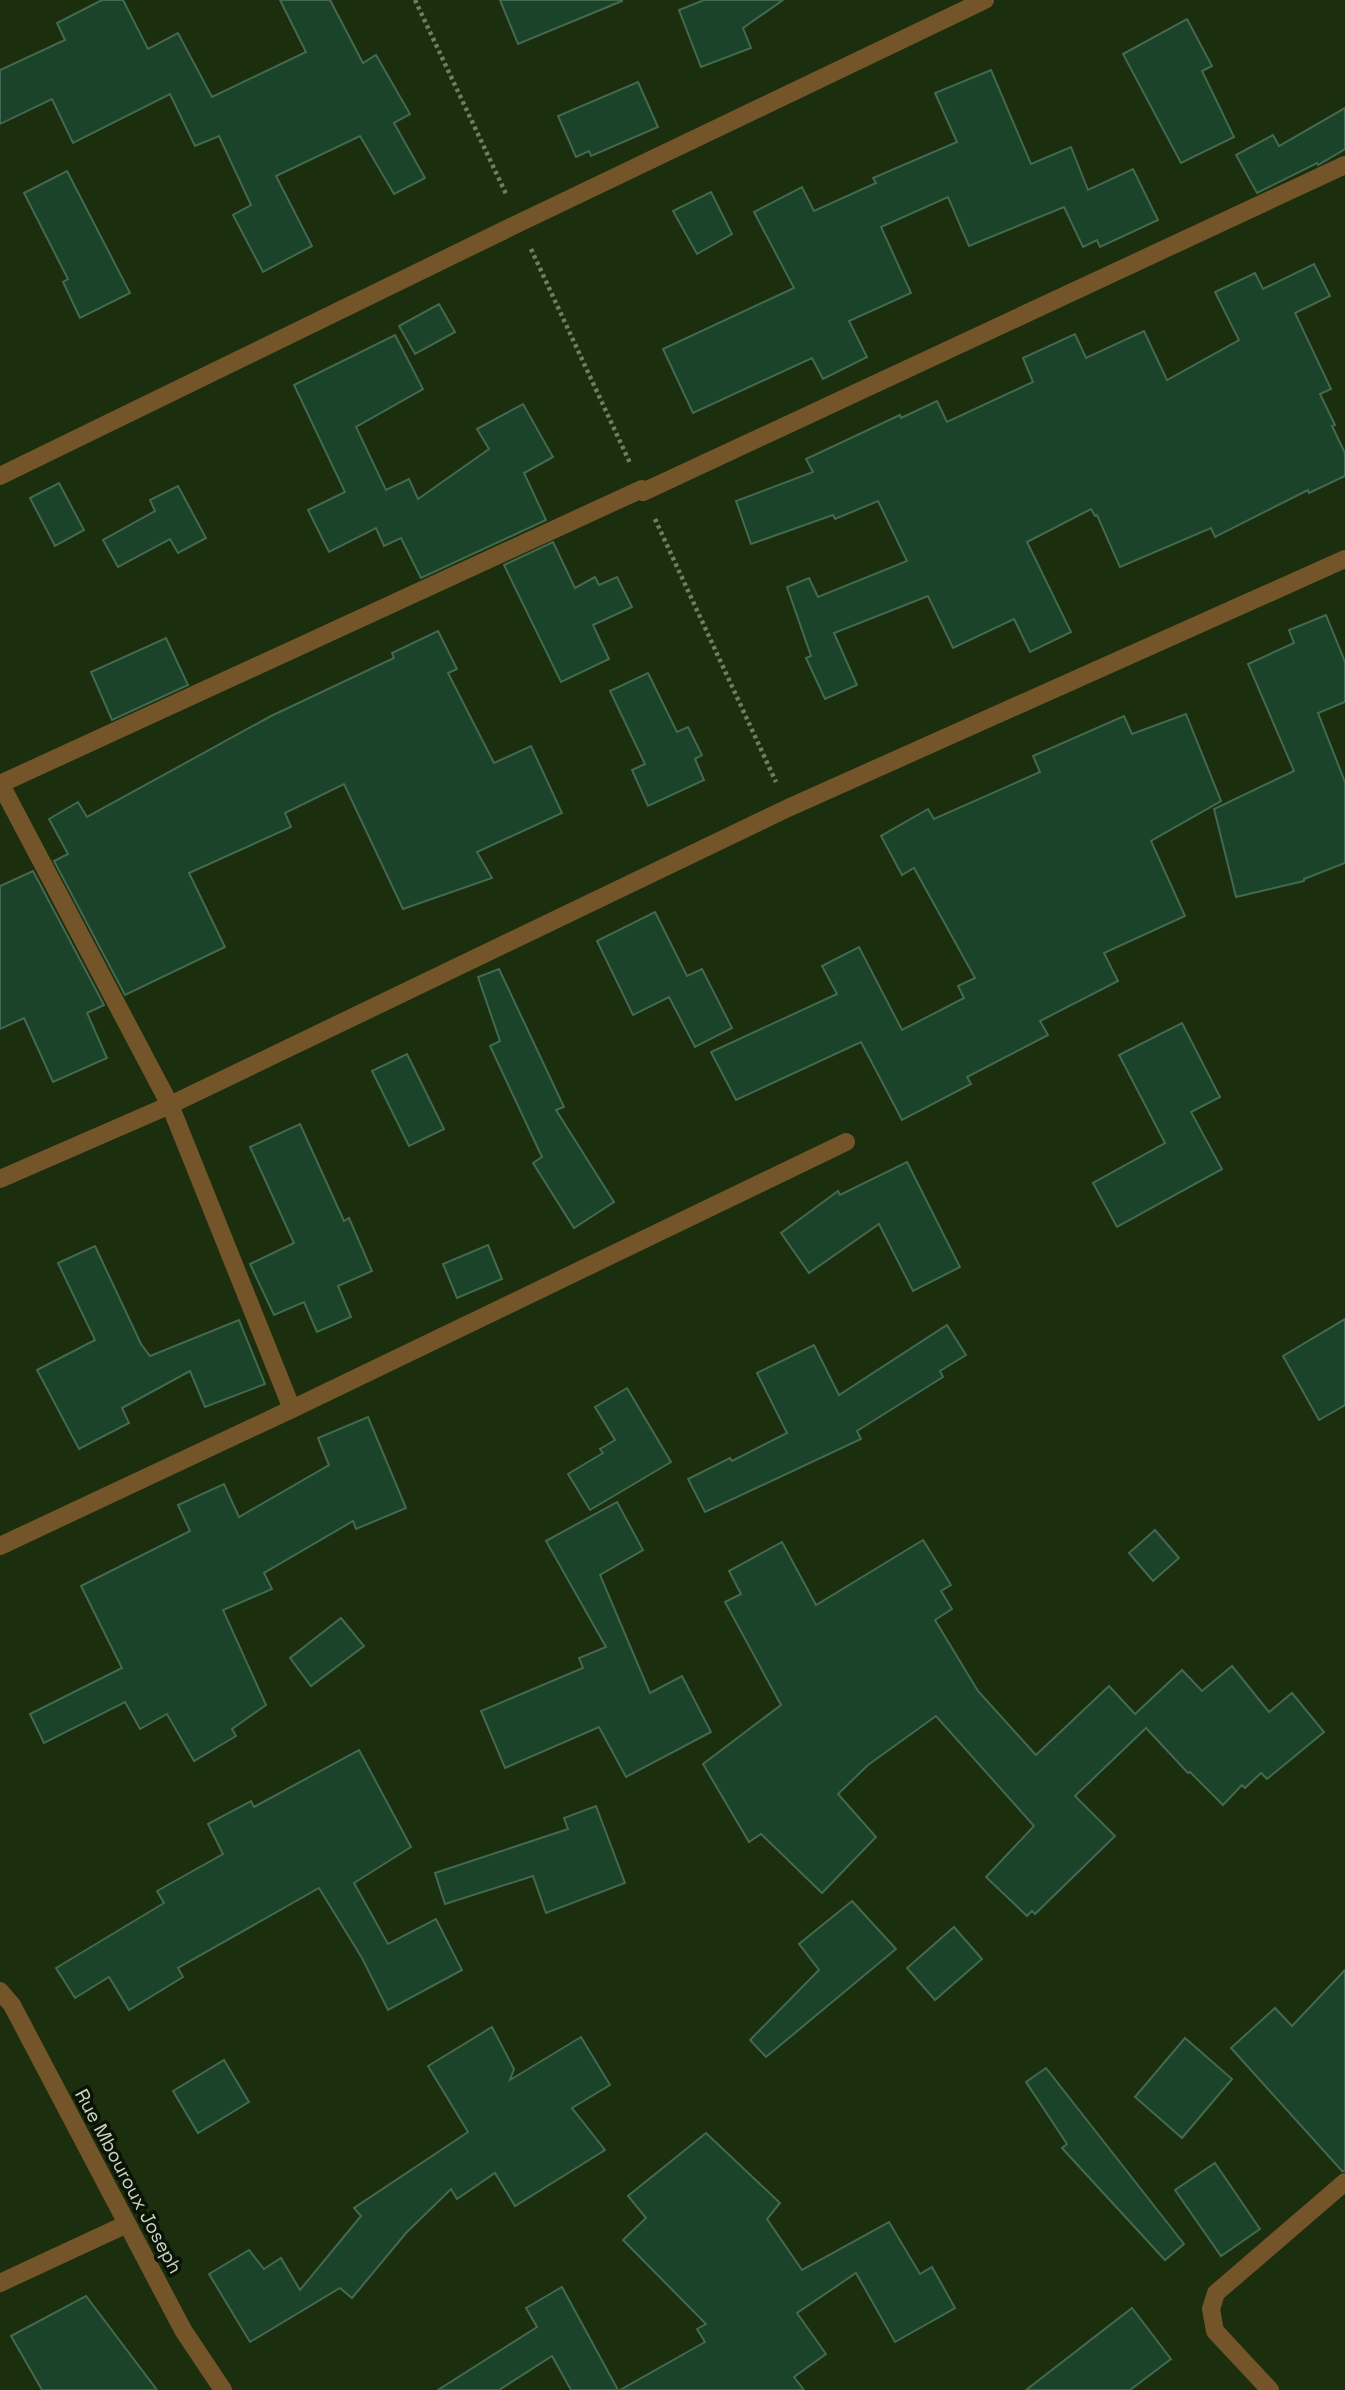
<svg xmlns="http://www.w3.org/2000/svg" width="1345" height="2390" viewBox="0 0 1345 2390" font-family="'Space Grotesk',sans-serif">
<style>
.building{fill:#1a432a;stroke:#436950;stroke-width:2}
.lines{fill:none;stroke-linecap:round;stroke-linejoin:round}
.path{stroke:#6e7e63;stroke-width:4.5;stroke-dasharray:3.5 3.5;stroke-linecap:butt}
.minor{stroke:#735529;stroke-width:18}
.labels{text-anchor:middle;stroke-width:7;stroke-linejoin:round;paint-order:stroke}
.street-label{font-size:19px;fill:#c9d6c2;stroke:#0b1306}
</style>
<rect width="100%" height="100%" fill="#1b2e0d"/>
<g class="building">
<polygon points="102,0 123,0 148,49 178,33 212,97 306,52 280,0 330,0 363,63 376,55 410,114 394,123 425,178 394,194 360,136 276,176 312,246 263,272 233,215 251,205 219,136 195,146 170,94 73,143 52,99 0,124 0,70 65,40 57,23"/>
<polygon points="500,0 622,0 622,1 518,44"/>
<polygon points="704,0 783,0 743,28 751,48 701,67 679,10"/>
<polygon points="1187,19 1212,66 1202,71 1234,137 1181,163 1123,54"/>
<polygon points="991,70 1031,164 1071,147 1088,190 1133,169 1158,220 1100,247 1097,240 1083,247 1064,207 969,246 948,197 881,227 911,293 849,321 867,357 823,379 812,358 693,413 663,349 794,288 754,212 802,187 814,211 876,183 873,178 957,142 935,93"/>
<polygon points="638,82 658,127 591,156 589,151 576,157 558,116"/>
<polygon points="1345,108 1345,149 1318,165 1317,163 1257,193 1236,155 1273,135 1279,146"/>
<polygon points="67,171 130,293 80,318 63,282 68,279 24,193"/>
<polygon points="711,192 732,234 697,254 673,211"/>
<polygon points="1314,264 1330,296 1295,313 1331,389 1320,394 1335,425 1332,426 1345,453 1345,476 1309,493 1308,490 1215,537 1211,528 1120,567 1097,515 1095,516 1091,509 1027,542 1071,632 1030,652 1014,619 953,648 928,596 834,633 857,685 825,699 806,658 811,656 787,587 809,578 818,597 907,561 878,501 835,519 833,515 751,544 736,501 813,472 806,459 900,415 901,418 937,401 947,422 1033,382 1023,358 1075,334 1086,358 1144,331 1167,380 1239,340 1215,292 1255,273 1263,289"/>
<polygon points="439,304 455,332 415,354 399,326"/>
<polygon points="395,335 423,389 356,427 386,490 409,479 418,499 489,449 477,429 523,404 553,457 524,473 546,520 421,578 401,538 384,546 376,528 329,552 308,510 345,492 294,385"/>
<polygon points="59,483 84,530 55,546 30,498"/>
<polygon points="178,486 206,538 178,553 170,539 118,567 103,540 155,511 150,500"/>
<polygon points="553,542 575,588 595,577 599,585 617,577 632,607 593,625 609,659 561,682 504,565"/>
<polygon points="1326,615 1345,662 1345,702 1318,713 1345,782 1345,863 1304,879 1304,881 1236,897 1214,809 1294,771 1248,664 1294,643 1289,630"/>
<polygon points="438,631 457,669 448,673 494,763 531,746 562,813 477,852 492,878 403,909 344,784 285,813 291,827 189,873 225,947 125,995 54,861 68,854 49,819 78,802 87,817 271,716 394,658 392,653"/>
<polygon points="166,638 188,685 112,720 91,672"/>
<polygon points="648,673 677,732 688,727 702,755 695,759 704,780 648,806 632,770 645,764 610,691"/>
<polygon points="1186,714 1221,801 1151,841 1185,916 1104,953 1118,981 1040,1021 1048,1035 967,1077 971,1084 902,1120 861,1042 736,1100 711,1052 837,994 822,966 859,947 902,1030 964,998 958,986 975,978 914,868 902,875 881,836 928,809 934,819 1040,772 1033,756 1124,716 1132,734"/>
<polygon points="33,871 104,1005 87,1013 107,1058 53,1082 24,1018 0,1029 0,886"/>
<polygon points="655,912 687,976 702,969 732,1028 695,1047 669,997 633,1015 597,941"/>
<polygon points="499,969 564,1107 556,1110 614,1202 574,1228 533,1163 542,1157 490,1046 500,1041 478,977"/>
<polygon points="1182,1023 1220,1097 1191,1112 1222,1169 1117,1227 1093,1183 1165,1143 1119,1055"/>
<polygon points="407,1054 444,1129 409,1146 372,1071"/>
<polygon points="300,1124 344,1221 349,1218 372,1271 338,1286 351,1317 317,1332 304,1302 274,1315 250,1264 294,1243 250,1147"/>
<polygon points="907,1162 960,1267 913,1291 879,1224 809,1273 781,1233 838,1191 840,1195"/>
<polygon points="488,1245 502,1279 457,1298 443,1264"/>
<polygon points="95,1246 141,1344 150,1356 239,1320 265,1384 205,1407 190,1371 122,1408 129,1423 79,1449 37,1370 95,1340 58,1263"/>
<polygon points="1345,1319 1345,1405 1319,1420 1283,1356"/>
<polygon points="947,1325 966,1355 940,1371 943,1377 857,1431 861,1439 705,1512 688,1479 730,1458 732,1461 787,1433 757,1373 814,1345 839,1395"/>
<polygon points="627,1388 671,1462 590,1510 568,1474 603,1453 600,1449 615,1440 595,1407"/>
<polygon points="368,1417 406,1508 356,1529 353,1521 264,1573 272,1589 223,1610 266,1705 232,1729 236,1736 194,1761 167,1714 140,1729 125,1702 44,1743 30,1714 122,1668 81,1586 190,1531 178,1505 224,1484 239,1517 329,1465 318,1438"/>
<polygon points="617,1502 643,1550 600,1575 650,1693 682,1676 711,1732 626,1777 599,1727 505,1768 481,1711 583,1668 579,1658 606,1647 546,1541"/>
<polygon points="1155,1530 1179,1558 1153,1581 1129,1553"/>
<polygon points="923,1540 951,1585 941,1591 952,1609 935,1620 978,1691 1036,1755 1109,1686 1135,1714 1182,1670 1202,1691 1232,1666 1269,1712 1292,1693 1324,1732 1267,1779 1261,1773 1245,1788 1242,1785 1223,1805 1190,1772 1188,1773 1146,1728 1075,1796 1115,1836 1035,1914 1032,1911 1027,1916 986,1877 1034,1826 936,1716 868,1765 838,1794 876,1837 822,1893 761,1834 749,1842 703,1764 781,1705 725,1602 741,1594 729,1571 782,1542 816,1605"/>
<polygon points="341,1618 364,1646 311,1686 290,1658"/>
<polygon points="359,1750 411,1847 354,1883 388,1944 436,1919 462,1970 388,2010 362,1958 319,1888 178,1968 183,1977 129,2010 109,1977 75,1998 56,1968 164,1903 157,1891 223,1854 208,1824 251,1801 254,1807"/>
<polygon points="596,1806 625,1883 546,1913 533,1876 445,1904 435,1873 568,1829 564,1818"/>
<polygon points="852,1901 896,1949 766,2057 750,2040 819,1970 799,1944"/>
<polygon points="954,1927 982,1959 935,2000 907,1968"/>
<polygon points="1345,1970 1345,2171 1342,2171 1231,2048 1275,2008 1292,2026"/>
<polygon points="492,2027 514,2069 510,2080 581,2037 610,2085 572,2108 605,2150 515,2206 495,2173 457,2199 451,2189 406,2233 352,2298 340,2288 250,2342 209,2274 249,2250 264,2269 281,2258 300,2290 361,2216 354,2208 468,2132 428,2066"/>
<polygon points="1185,2038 1232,2079 1182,2138 1135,2097"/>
<polygon points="224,2060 249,2102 198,2133 173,2091"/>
<polygon points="1046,2068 1184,2244 1165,2260 1062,2148 1067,2144 1026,2082"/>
<polygon points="706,2133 780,2203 767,2219 802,2270 889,2222 920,2274 932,2267 955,2308 895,2342 856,2273 797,2313 826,2354 794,2377 804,2390 620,2390 705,2342 697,2329 706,2324 623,2240 646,2218 628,2196"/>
<polygon points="1215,2163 1260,2229 1221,2256 1175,2190"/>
<polygon points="562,2287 618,2390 571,2390 552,2356 499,2390 438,2390 537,2327 526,2308"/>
<polygon points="86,2296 157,2390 42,2390 11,2336"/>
<polygon points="1132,2308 1171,2359 1130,2390 1026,2390"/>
</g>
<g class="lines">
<g class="path">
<polyline points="415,0 507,196"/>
<polyline points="531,249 630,463"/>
<polyline points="655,519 776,782"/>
</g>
<g class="minor">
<polyline points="0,476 519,223 985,0"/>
<polyline points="643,492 1345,165"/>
<polyline points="0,783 170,1105 292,1409"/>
<polyline points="0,784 642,489"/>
<polyline points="0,1179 170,1105 788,808 1345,559"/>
<polyline points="0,1546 292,1409 846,1142"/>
<polyline points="0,1991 12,2005 183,2330 223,2390"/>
<polyline points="0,2283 127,2224"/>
<polyline points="1270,2390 1215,2331 1211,2309 1216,2293 1345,2182"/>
</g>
</g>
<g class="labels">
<g class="street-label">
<text transform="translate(129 2181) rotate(62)" y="7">Rue Mbouroux Joseph</text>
</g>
</g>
</svg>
